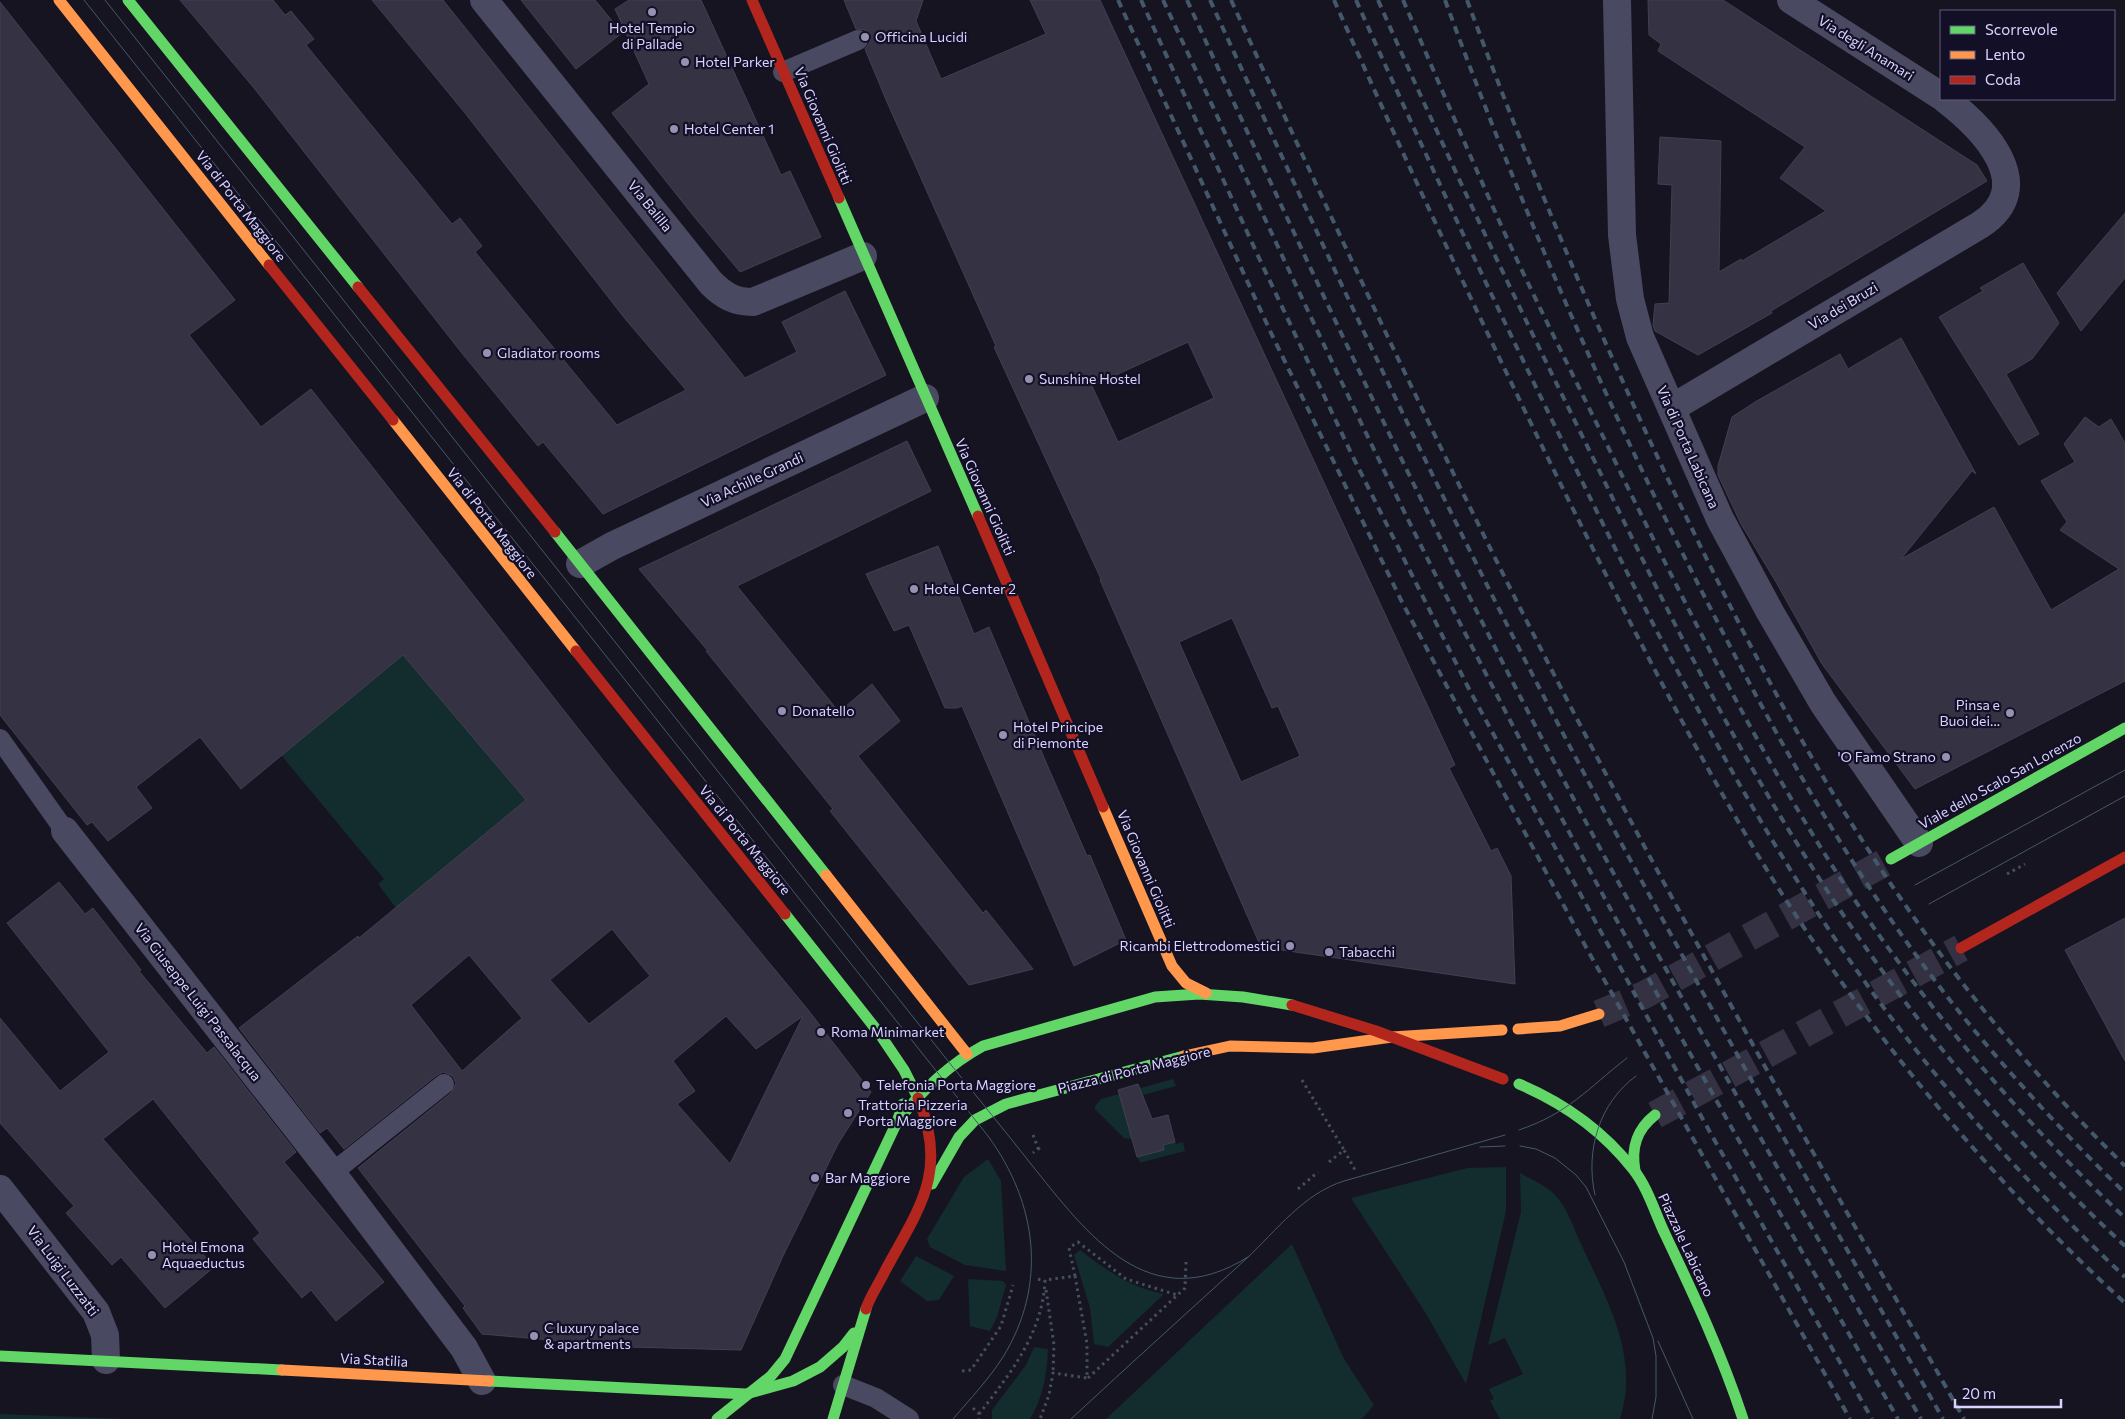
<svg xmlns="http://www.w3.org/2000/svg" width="2125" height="1419" viewBox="0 0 2125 1419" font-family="Commissioner,sans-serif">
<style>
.green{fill:#132c2d}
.building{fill:#343243;stroke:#433f54;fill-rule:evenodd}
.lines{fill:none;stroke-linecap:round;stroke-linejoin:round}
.secondary-tunnel{stroke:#333142;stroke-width:28;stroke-dasharray:28 14;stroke-linecap:butt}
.path{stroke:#44505f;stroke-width:3;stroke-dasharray:2.5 4;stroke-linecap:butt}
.lane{stroke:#4a4962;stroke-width:20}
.street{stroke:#4a4962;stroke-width:28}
.fast{stroke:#63d668;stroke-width:11}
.slow{stroke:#ff974d;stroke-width:11}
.jam{stroke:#b3261e;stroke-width:11}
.tram{stroke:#43596b;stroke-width:1}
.rail{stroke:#43596b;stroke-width:4;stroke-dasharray:8 6;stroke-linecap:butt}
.poi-dot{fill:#9591b1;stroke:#130f26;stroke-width:2}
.labels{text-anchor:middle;stroke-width:4.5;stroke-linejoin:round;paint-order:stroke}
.poi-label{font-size:14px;fill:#d9d4ff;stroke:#130f26;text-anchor:start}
.street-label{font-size:14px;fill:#d9d4ff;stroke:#130f26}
</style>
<rect width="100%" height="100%" fill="#161421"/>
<g class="green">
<polygon points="403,655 526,800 396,908 378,884 384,879 281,755"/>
<polygon points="1173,1079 1176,1086 1143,1095 1144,1098 1124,1103 1132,1139 1124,1138 1095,1109 1095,1106 1101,1099"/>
<polygon points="1175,1142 1176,1144 1183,1142 1185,1151 1143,1162 1140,1162 1137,1157 1164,1150 1163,1145"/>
<polygon points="988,1159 1001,1181 1006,1271 965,1265 930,1247 927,1239 964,1177"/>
<polygon points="1506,1167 1506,1211 1466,1384 1425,1312 1351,1198 1467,1168"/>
<path d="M1520 1173C1532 1180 1546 1185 1555 1195 1568 1208 1574 1230 1582 1246 1607 1300 1640 1357 1620 1419H1500L1490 1401 1494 1399 1489 1389 1523 1374 1505 1338 1488 1345 1521 1212Z"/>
<polygon points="1292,1244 1344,1359 1374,1405 1362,1419 1106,1419"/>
<path d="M1080 1250C1106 1270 1131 1288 1164 1294L1108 1347 1094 1344 1090 1308 1074 1255Z"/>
<polygon points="916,1256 954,1276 939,1300 927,1301 900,1281"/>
<polygon points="968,1279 1003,1281 1006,1285 997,1317 990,1331 970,1326"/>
<path d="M1034 1347 1048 1349C1047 1374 1043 1398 1030 1419H992V1410L1026 1365Z"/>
<polygon points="0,1414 127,1419 0,1419"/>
</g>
<g class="building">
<polygon points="180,0 273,0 285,15 291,11 314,39 306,45 452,224 460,218 482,246 475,252 617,425 686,390 626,320 465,113 372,0 443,0 745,378 797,352 782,322 845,291 886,375 603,514 543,442 538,446 461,352 254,88"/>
<polygon points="521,0 595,0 622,33 576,69"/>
<polygon points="629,0 701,0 781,175 790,171 821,237 740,272 692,214 612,113 649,84 615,9"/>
<path d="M844 0H923L916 21 941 79 1046 34 1030 0H1100L1455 765 1449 768 1491 851 1497 848 1511 876 1515 984 1261 947 1100 580 1101 579 994 347 996 346 887 102 865 49 870 42 869 35 865 30 856 29ZM1188 342 1214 398 1118 442 1092 386ZM1232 618 1272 708 1278 706 1300 756 1241 782 1179 642Z"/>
<polygon points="1648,0 1723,0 1977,165 1987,181 1771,311 1772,313 1698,355 1655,331 1653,325 1655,304 1669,303 1672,185 1658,184 1660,137 1721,141 1719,272 1741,259 1742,261 1826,211 1780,178 1805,147 1658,51 1661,44 1649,35"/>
<path d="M0 2 235 300 189 335 261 427 311 389 621 783 809 1011 871 1092 838 1144 783 1256 741 1350 630 1347 482 1334 463 1308 465 1306 358 1168 451 1093 456 1083 453 1076 443 1072 437 1075 344 1149 327 1128 320 1133 239 1028 358 936 359 938 526 800 403 655 241 789 200 737 136 787 152 808 108 841 92 822 87 825 0 715ZM612 929 650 976 589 1024 550 980ZM469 955 522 1018 462 1071 411 1005ZM726 1016 756 1049 803 1016 730 1164 677 1104 695 1091 673 1061Z"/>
<polygon points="2125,213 2125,278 2081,331 2057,293"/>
<polygon points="2023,263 2059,323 2032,359 2006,374 2039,434 2019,445 1939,317 1983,291 1980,288"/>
<polygon points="1901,338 1976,474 1972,471 1901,559 1994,507 2051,610 2119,569 2060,530 2067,522 2041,481 2075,462 2064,444 2085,417 2099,427 2111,419 2125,443 2125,681 1915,789 1822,664 1776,582 1741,524 1718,475 1718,466 1732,417 1755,402 1840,354 1848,369"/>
<polygon points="907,441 931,491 737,586 839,712 872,684 900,721 858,756 983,913 986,910 1033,969 969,985 830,811 833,809 706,651 708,651 639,569"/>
<polygon points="938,546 974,634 989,627 1048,767 1087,856 1090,855 1126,940 1074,966 962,706 957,708 945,708 909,625 894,631 866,574"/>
<polygon points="59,882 85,914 93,908 141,970 139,971 207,1053 214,1047 296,1152 284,1162 384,1282 336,1321 311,1290 302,1298 253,1239 260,1233 153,1099 103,1139 214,1267 165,1308 121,1257 112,1265 66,1213 74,1206 0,1123 0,1018 60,1091 109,1052 7,923"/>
<polygon points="2125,918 2125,1061 2065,950"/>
<polygon points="1138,1084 1152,1119 1168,1115 1175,1142 1163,1145 1164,1150 1137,1157 1118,1090"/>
</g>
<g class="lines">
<g class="secondary-tunnel">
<polyline points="1599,1014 1644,995 1891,859"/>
<polyline points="1655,1115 1961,948"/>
</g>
<g class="path">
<polyline points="2007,874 2025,864"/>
<polyline points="1302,1080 1344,1150"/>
<polyline points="1033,1135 1038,1148 1033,1153"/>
<polyline points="1038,1148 1042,1152"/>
<polyline points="1329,1162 1344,1150 1355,1170"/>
<polyline points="1298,1189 1318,1172"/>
<polyline points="1075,1276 1069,1248 1078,1242 1126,1279 1177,1295"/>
<polyline points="1038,1279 1045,1281"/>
<polyline points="1046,1290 1054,1345 1053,1373"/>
<polyline points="962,1371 971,1370 1001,1326 1013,1285"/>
<polyline points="1088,1378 1185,1288 1186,1262"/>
<polyline points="973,1408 979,1414 979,1419"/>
<path d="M979 1414C1010 1374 1043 1333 1045 1280L1075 1276 1087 1344V1378L1053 1373 1049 1395 1040 1419"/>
</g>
<g class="lane">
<polyline points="783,72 858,40"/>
<polyline points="0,739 65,831"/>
<polyline points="332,1173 444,1084"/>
<polyline points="843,1385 876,1398 909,1419"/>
</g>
<g class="street">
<path d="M484 0 711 283C724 296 735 302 753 302L863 256"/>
<polyline points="1617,0 1622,235 1630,299 1640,337 1720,519 1770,612 1823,703 1919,843"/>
<polyline points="1791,0 1941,96"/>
<path d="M1672 408 1980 225C2040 186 1983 128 1945 99"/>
<polyline points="580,564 612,546 925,398"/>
<polyline points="65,831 332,1173 464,1348 482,1381"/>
<polyline points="0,1189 96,1312 105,1335 106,1360"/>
</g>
<g class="fast">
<polyline points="128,0 358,287"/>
<polyline points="839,198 978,516"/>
<polyline points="555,532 826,875"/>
<polyline points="1891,859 2125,728"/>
<polyline points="785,914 879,1033 904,1070 918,1098"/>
<path d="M1519 1084C1564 1103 1603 1131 1633 1169 1648 1188 1655 1213 1665 1234 1694 1295 1722 1355 1743 1419"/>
<path d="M897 1122C921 1091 948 1065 983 1046L1155 997 1199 994 1243 997 1292 1005"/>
<path d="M1635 1171C1631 1148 1636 1130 1655 1115"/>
<polyline points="932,1184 959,1137 975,1120 1006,1104 1184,1056"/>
<polyline points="0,1356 282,1370"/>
<polyline points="489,1381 746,1394 793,1381 820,1367 843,1347 854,1333"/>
<polyline points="717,1419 771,1376 785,1359 897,1122 903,1104"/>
<polyline points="833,1419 866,1309"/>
</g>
<g class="slow">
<polyline points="59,0 269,265"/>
<polyline points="393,420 576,651"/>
<polyline points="1103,807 1172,966 1186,983 1206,993"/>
<polyline points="826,875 967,1054"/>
<polyline points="1518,1029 1560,1026 1599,1014"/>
<polyline points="1184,1056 1230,1046 1313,1048 1392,1037 1502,1030"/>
<polyline points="282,1370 489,1381"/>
</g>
<g class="jam">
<polyline points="752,0 839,198"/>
<polyline points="269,265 393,420"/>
<polyline points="358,287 555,532"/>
<polyline points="978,516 1103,807"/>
<polyline points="576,651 785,914"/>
<polyline points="1961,948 2125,857"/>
<polyline points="1292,1005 1376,1031 1503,1079"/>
<path d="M866 1309C870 1296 879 1284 885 1271 919 1208 949 1172 918 1098"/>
</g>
<g class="tram">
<path d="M84 0 988 1136C1037 1203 1048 1284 1003 1357 989 1379 970 1399 953 1419"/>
<path d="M105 0 952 1066C978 1098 1005 1131 1031 1164 1087 1234 1149 1319 1248 1257"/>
<polyline points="1915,885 2125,770"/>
<polyline points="1929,904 2125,796"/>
<path d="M1519 1130C1569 1113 1587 1089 1627 1058"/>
<polyline points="1520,1146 1536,1149 1555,1158 1576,1175 1586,1187 1624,1262 1653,1338 1656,1356 1656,1397 1652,1419"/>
<polyline points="1480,1147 1505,1146"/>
<path d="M1595 1195C1585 1151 1599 1103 1636 1076"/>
<polyline points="1658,1341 1693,1419"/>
<path d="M1071 1419C1129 1365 1188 1312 1246 1259 1277 1230 1303 1194 1344 1181L1505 1135"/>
</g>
<g class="rail">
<polyline points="1118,0 1272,335 1403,604 1587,949 1850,1419"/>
<polyline points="1141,0 1259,258 1353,457 1470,691 1706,1125 1872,1419"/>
<path d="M1163 0C1262 211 1358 424 1464 631 1600 898 1748 1159 1898 1419"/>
<path d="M1187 0C1299 246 1413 491 1538 731 1659 964 1791 1191 1921 1419"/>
<path d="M1210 0C1317 234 1425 467 1543 695 1670 940 1807 1179 1943 1419"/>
<path d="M1231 0C1345 248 1460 496 1587 738 1707 968 1836 1193 1964 1419"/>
<path d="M1334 0C1409 169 1488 337 1570 503 1630 623 1690 742 1759 857 1859 1021 1983 1173 2125 1303"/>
<path d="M1356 0C1427 159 1500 315 1577 471 1664 649 1754 828 1870 989 1945 1093 2032 1189 2125 1277"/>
<path d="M1378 0C1447 157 1521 312 1597 466 1663 602 1730 740 1812 867 1900 1006 2004 1134 2125 1246"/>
<path d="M1403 0C1441 87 1478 176 1518 262 1554 338 1592 413 1628 488 1696 625 1764 763 1848 890 1928 1010 2021 1119 2125 1218"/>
<path d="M1445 0C1516 194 1597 384 1690 568 1769 725 1854 882 1965 1019 2015 1080 2068 1138 2125 1193"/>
<path d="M1467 0C1530 170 1599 336 1678 500 1734 616 1792 731 1862 840 1937 958 2025 1068 2125 1166"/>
</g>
</g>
<g class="poi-dot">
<circle cx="652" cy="12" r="5"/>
<circle cx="865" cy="37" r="5"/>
<circle cx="685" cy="62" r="5"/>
<circle cx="674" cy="129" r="5"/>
<circle cx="487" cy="353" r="5"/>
<circle cx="1029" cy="379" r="5"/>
<circle cx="914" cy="589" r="5"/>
<circle cx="782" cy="711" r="5"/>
<circle cx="2010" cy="713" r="5"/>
<circle cx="1003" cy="735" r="5"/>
<circle cx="1946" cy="757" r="5"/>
<circle cx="1290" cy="946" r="5"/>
<circle cx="1329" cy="952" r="5"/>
<circle cx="821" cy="1032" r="5"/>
<circle cx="866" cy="1085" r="5"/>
<circle cx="848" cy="1113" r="5"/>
<circle cx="815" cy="1178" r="5"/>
<circle cx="152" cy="1255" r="5"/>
<circle cx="534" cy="1336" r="5"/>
</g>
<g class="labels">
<g class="poi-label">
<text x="652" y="33" text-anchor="middle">Hotel Tempio<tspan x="652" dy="16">di Pallade</tspan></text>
<text x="875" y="42">Officina Lucidi</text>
<text x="695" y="67">Hotel Parker</text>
<text x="684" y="134">Hotel Center 1</text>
<text x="497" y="358">Gladiator rooms</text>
<text x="1039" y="384">Sunshine Hostel</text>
<text x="924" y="594">Hotel Center 2</text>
<text x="2000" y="710" text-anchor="end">Pinsa e<tspan x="2000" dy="16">Buoi dei...</tspan></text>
<text x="792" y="716">Donatello</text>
<text x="1013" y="732">Hotel Principe<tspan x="1013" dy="16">di Piemonte</tspan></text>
<text x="1936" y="762" text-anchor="end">'O Famo Strano</text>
<text x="1280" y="951" text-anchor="end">Ricambi Elettrodomestici</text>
<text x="1339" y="957">Tabacchi</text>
<text x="831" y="1037">Roma Minimarket</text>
<text x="876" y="1090">Telefonia Porta Maggiore</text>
<text x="858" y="1110">Trattoria Pizzeria<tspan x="858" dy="16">Porta Maggiore</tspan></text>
<text x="825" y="1183">Bar Maggiore</text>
<text x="162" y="1252">Hotel Emona<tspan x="162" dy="16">Aquaeductus</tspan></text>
<text x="544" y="1333">C luxury palace<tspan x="544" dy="16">&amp; apartments</tspan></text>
</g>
<g class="street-label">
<text transform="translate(1866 48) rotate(32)" y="5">Via degli Anamari</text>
<text transform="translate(823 126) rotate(67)" y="5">Via Giovanni Giolitti</text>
<text transform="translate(241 206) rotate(52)" y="5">Via di Porta Maggiore</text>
<text transform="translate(650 206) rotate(51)" y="5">Via Balilla</text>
<text transform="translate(1843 306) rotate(-31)" y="5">Via dei Bruzi</text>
<text transform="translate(1688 447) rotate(66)" y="5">Via di Porta Labicana</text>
<text transform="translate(752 480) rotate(-25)" y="5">Via Achille Grandi</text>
<text transform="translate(985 497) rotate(66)" y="5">Via Giovanni Giolitti</text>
<text transform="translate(492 523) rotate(52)" y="5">Via di Porta Maggiore</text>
<text transform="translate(2000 781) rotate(-29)" y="5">Viale dello Scalo San Lorenzo</text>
<text transform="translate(745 840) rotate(51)" y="5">Via di Porta Maggiore</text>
<text transform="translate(1146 869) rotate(67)" y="5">Via Giovanni Giolitti</text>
<text transform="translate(198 1002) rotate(52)" y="5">Via Giuseppe Luigi Passalacqua</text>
<text transform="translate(1134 1070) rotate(-14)" y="5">Piazza di Porta Maggiore</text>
<text transform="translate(1686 1245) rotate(65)" y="5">Piazzale Labicano</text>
<text transform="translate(63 1271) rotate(53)" y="5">Via Luigi Luzzatti</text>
<text transform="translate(374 1360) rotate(3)" y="5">Via Statilia</text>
</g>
</g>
<rect x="1940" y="10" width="175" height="90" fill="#130f26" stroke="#625e7d"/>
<rect x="1950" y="26" width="25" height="8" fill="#63d668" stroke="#625e7d"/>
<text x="1985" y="35" font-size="15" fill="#d9d4ff">Scorrevole</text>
<rect x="1950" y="51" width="25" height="8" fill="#ff974d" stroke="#625e7d"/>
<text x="1985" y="60" font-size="15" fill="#d9d4ff">Lento</text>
<rect x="1950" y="76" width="25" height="8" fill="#b3261e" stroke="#625e7d"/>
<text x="1985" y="85" font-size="15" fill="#d9d4ff">Coda</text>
<path d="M1955 1399v8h106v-8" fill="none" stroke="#d9d4ff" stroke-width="2.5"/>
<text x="1962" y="1399" font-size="15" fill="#d9d4ff" stroke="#130f26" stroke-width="4" paint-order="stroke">20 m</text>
</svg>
